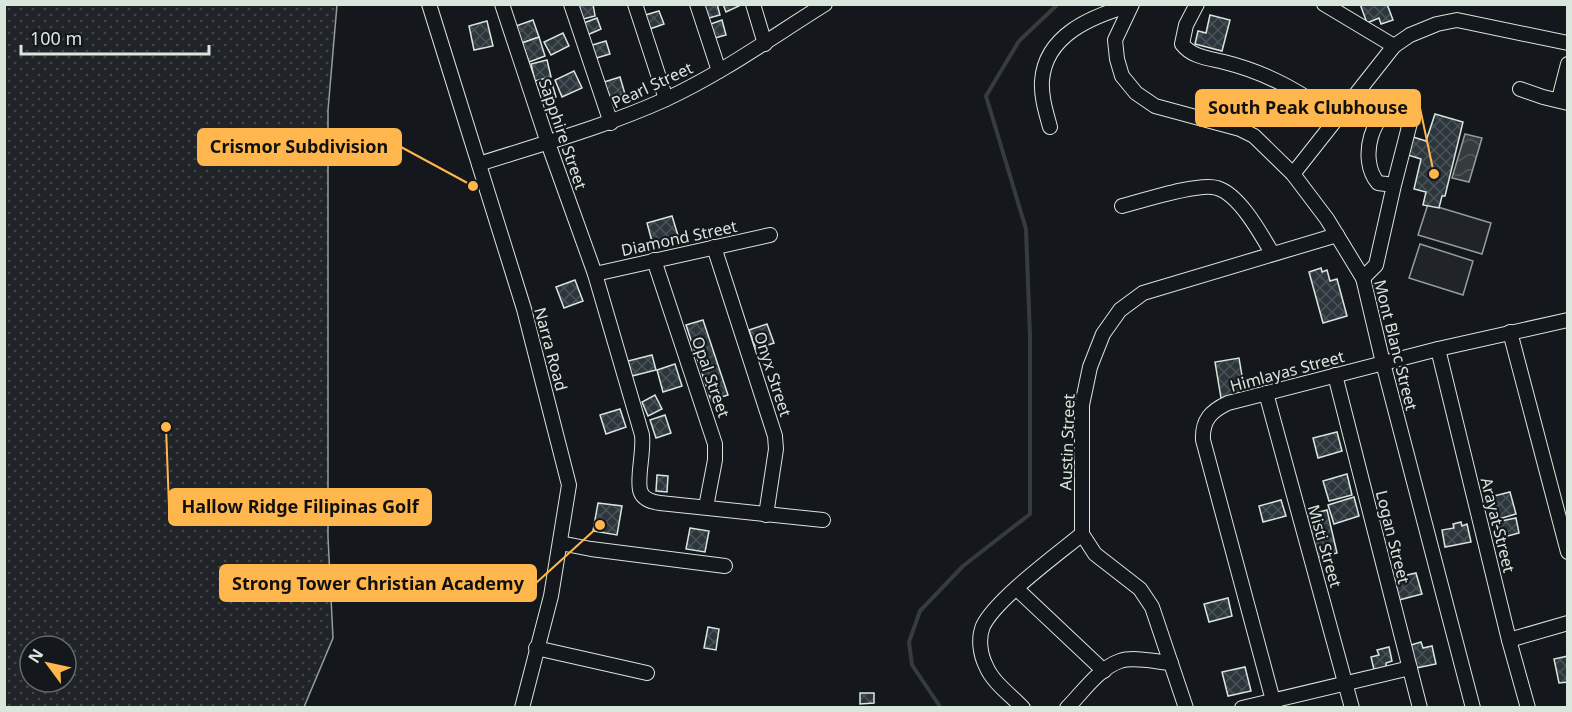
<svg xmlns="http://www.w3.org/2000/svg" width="1572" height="712" viewBox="0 0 1572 712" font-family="'Noto Sans',sans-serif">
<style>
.grass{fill:url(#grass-dots);stroke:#939e99;stroke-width:1.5;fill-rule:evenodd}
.pitch{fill:#202428;stroke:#939e99;stroke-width:1.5}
.water{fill:url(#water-waves);stroke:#939e99;stroke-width:1.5}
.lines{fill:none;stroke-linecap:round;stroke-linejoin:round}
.stream{stroke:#363b3e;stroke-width:4}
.building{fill:url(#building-cross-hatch);stroke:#d8e6dc;stroke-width:1.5}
.minor-casing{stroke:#d8e6dc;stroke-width:16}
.minor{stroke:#14181c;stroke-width:14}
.labels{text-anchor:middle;stroke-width:4.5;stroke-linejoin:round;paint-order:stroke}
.street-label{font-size:16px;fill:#d8e6dc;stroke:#14181c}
.leader{fill:none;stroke:#ffb74d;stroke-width:2}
.callout-dot{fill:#ffb74d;stroke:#14181c;stroke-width:2}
.callout{fill:#ffb74d;stroke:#ffb74d;stroke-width:2}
.callout-label{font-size:18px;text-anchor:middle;font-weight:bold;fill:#111}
</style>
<defs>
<pattern id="grass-dots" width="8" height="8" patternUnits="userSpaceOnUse" patternTransform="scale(1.5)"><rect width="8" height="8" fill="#202428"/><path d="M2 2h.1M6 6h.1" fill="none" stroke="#404447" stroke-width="1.8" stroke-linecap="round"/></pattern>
<pattern id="water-waves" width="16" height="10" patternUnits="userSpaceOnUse" patternTransform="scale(1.5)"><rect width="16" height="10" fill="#363b3e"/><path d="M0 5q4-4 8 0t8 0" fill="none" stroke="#525759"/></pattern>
<pattern id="building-cross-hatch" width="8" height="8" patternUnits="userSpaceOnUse" patternTransform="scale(1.5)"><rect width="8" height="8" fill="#2c363c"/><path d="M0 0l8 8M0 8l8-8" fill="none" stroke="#4a5358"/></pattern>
</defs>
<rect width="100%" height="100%" fill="#14181c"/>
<path class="grass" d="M4 5H337L328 110V537L333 638 304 707H5ZM30 646H66V682H30Z"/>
<g class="pitch">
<polygon points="1428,204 1491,223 1482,254 1418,235"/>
<polygon points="1420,244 1473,261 1463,295 1409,278"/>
</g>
<polygon class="water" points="1465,134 1482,138 1469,182 1452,178"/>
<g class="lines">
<polyline class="stream" points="941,708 912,665 909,642 920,611 963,566 1030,514 1030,336 1026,229 986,96 1019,41 1058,4"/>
</g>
<g class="building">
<polygon points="593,4 595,16 579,20 576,5"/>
<polygon points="701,4 717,4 720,15 705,19"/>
<polygon points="723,4 738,4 739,6 726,12"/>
<polygon points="1360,4 1387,4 1393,20 1381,24 1379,18 1367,23"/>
<polygon points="659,11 664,24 647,30 642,16"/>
<polygon points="1210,15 1230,20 1222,51 1195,44 1198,31 1206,33"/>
<polygon points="597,18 601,29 585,36 581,24"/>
<polygon points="533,20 539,37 522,43 516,26"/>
<polygon points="722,20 726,35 711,39 708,25"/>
<polygon points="487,21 493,46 474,50 469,26"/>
<polygon points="563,33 569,46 551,55 544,42"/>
<polygon points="539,37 545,56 529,62 522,43"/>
<polygon points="606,41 610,54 593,59 589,46"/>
<polygon points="547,60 551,77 535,81 531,64"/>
<polygon points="574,71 582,88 562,97 555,80"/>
<polygon points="620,77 625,94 606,99 601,83"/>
<polygon points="551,80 556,97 541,101 536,84"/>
<polygon points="1435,114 1463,122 1445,196 1442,196 1439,208 1423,205 1426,192 1414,189 1421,159 1408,155 1413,137 1426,141"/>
<polygon points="672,216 680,242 654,249 647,223"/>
<polygon points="1321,268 1322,272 1327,270 1330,281 1337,279 1347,316 1323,323 1309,272"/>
<polygon points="575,280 583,301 564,308 556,287"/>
<polygon points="703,320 728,395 711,400 686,325"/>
<polygon points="767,324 774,343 756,349 749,330"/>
<polygon points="652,355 656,370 632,376 628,361"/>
<polygon points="1239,358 1245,394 1221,398 1215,362"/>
<polygon points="675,364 682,386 663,392 657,370"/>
<polygon points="655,395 662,409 648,416 642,402"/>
<polygon points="620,409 626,427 606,434 600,415"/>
<polygon points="665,415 671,433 656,438 650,420"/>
<polygon points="1337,432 1342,451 1318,458 1313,438"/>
<polygon points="1347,474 1352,495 1329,501 1323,481"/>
<polygon points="657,475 668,476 667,492 656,491"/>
<polygon points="1510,492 1516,514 1492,521 1486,498"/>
<polygon points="1354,497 1359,516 1334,524 1328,505"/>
<polygon points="1281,500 1286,516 1263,522 1259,506"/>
<polygon points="598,503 622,506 617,535 593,531"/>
<polygon points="1327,510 1337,553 1316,558 1307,515"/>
<polygon points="1516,518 1519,533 1500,538 1496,522"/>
<polygon points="1461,522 1462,526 1467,524 1471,542 1445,547 1442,530 1454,528 1453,524"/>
<polygon points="690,528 709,531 705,552 686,549"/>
<polygon points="1416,573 1422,594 1399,600 1394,578"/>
<polygon points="1228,598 1232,616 1209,622 1204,604"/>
<polygon points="708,627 719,629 716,650 704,648"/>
<polygon points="1421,642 1423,648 1432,646 1436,664 1416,668 1411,645"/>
<polygon points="1389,647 1392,661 1386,663 1387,671 1375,674 1371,657 1379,655 1377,650"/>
<polygon points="1568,656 1568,682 1559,683 1554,659"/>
<polygon points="1245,667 1251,691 1228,696 1222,672"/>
<polygon points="860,693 874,693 874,703 860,704"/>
</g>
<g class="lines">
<g class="minor-casing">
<g id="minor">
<polyline points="429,4 524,309 569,485 551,596 522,708"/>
<path d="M502 4 548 143 595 274 642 435C644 452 637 476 640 490 642 499 652 502 660 503L823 520"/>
<polyline points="571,4 611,123"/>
<polyline points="635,4 666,99"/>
<polyline points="697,4 719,71"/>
<polyline points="753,4 765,44"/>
<polyline points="1132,4 1115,40 1117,59 1122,76 1136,93 1155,106 1240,129 1254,136 1293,174 1327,219 1363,278 1383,363 1473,708"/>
<path d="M1197 4 1186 25 1182 44C1192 57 1208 58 1224 62 1269 73 1299 92 1337 117"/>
<polyline points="1324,4 1394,46"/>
<polyline points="1520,89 1543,97 1568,103"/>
<polyline points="1559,99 1568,64"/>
<path d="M1050 127C1046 112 1041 97 1042 81 1045 35 1092 16 1131 5"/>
<path d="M479 164C541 144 604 127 664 100 721 74 772 37 825 4"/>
<polyline points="1293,174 1394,46 1410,35 1437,24 1457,20 1568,43"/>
<path d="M1122 206C1142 201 1199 182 1217 188 1239 194 1261 234 1272 253"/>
<polyline points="714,247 775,436 776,449 766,515"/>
<polyline points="654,260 715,444 715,460 706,507"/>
<polyline points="595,274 770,235"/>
<path d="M1363 278 1376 265 1394 185 1411 119 1409 110 1404 104C1371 108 1358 160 1378 183L1394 185"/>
<polyline points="1510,332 1568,552"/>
<polyline points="1438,349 1509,640 1528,708"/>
<polyline points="1335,375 1420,708"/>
<polyline points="1266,393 1352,708"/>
<polyline points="560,543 591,549 725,566"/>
<polyline points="1017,589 1104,671"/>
<polyline points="1509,640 1568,623"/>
<polyline points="536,648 647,673"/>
<path d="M1023 708C1011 695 993 683 986 666 980 654 978 638 983 626 996 599 1058 554 1082 534"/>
<path d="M1067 708C1082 693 1099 668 1120 661 1134 656 1156 662 1171 663"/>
<polyline points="1186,708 1152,607 1140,589 1095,554 1082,534 1082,405 1090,367 1103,334 1120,310 1143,293 1337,235"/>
<polyline points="1242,708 1410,668"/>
<path d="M1275 708 1203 440C1202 420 1211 411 1228 403L1438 349 1568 320"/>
</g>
</g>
<use href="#minor" class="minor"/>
</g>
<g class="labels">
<g class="street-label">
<text transform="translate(652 85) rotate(-25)" y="6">Pearl Street</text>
<text transform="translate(563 134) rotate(71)" y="6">Sapphire Street</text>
<text transform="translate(679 238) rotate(-12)" y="6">Diamond Street</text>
<text transform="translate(1396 345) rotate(76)" y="6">Mont Blanc Street</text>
<text transform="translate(551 349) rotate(75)" y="6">Narra Road</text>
<text transform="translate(1287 371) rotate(-15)" y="6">Himlayas Street</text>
<text transform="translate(773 374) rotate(72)" y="6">Onyx Street</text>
<text transform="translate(711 377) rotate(71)" y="6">Opal Street</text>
<text transform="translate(1067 442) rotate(-88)" y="6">Austin Street</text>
<text transform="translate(1498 525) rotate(76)" y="6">Arayat Street</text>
<text transform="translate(1393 537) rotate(76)" y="6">Logan Street</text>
<text transform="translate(1325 546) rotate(74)" y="6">Misti Street</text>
</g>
</g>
<path class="leader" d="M1434 174L1420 108M473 186L401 147M166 427L169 507M600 525L536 583"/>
<g class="callout-dot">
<circle cx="1434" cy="174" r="6"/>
<circle cx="473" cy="186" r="6"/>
<circle cx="166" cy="427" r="6"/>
<circle cx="600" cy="525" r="6"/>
</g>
<g class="callout">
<rect x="1196" y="90" width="224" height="36" rx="6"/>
<rect x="198" y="129" width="203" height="36" rx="6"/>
<rect x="169" y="489" width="262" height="36" rx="6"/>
<rect x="220" y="565" width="316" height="36" rx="6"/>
</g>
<g class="callout-label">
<text x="1308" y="114">South Peak Clubhouse</text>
<text x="299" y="153">Crismor Subdivision</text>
<text x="300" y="513">Hallow Ridge Filipinas Golf</text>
<text x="378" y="590">Strong Tower Christian Academy</text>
</g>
<rect width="1572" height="712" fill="none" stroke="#d8e6dc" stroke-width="12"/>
<g transform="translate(48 664) rotate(303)"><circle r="28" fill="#14181c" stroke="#626a69" stroke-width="1.5"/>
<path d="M0-4.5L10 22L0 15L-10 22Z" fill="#ffb74d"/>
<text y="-9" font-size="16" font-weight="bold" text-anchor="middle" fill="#d8e6dc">N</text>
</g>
<path d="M21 45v9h188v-9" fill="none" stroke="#d8e6dc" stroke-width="3"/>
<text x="30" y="45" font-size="18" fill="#d8e6dc" stroke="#14181c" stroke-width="4.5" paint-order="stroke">100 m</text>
</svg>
